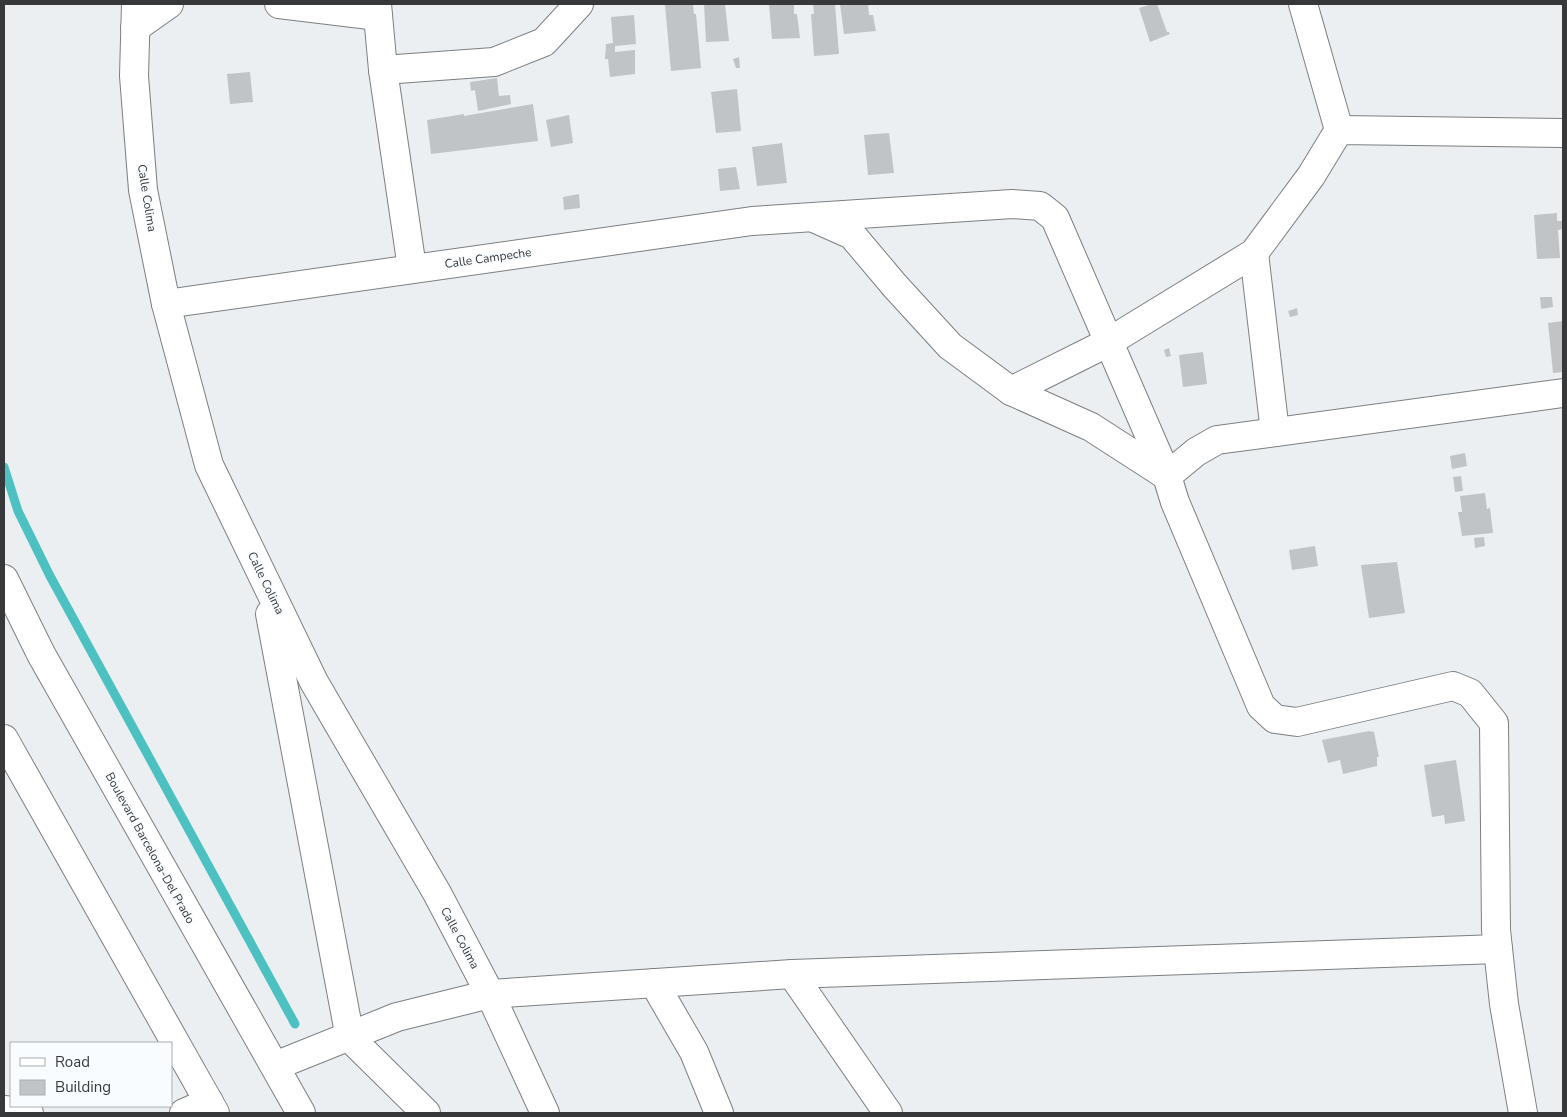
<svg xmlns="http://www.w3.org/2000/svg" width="1567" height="1117" viewBox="0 0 1567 1117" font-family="'Nunito Sans',sans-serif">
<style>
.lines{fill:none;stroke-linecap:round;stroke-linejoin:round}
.stream{stroke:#4dc1c2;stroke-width:9}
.building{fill:#c1c4c6}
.minor-casing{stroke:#7c7f81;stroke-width:30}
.tertiary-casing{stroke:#7c7f81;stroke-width:30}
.primary-casing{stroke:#7c7f81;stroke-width:30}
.minor{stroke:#fff;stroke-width:28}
.tertiary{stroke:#fff;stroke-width:28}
.primary{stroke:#fff;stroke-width:28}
.labels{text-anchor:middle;stroke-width:4;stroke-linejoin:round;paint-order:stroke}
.street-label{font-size:12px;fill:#373839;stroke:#f9fcfe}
</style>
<rect width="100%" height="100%" fill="#eceff1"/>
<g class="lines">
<polyline class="stream" points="4,467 18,511 50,576 295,1024"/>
</g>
<g class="building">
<polygon points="693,4 694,14 696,14 701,68 671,71 665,5"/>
<polygon points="704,4 725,4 729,41 706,42"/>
<polygon points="769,4 794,4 794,14 797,14 800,38 772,39"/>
<polygon points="813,4 835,4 839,54 814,56 811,14 814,14"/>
<polygon points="840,4 868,4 869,15 873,15 876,31 844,34"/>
<polygon points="1152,4 1157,4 1167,32 1169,32 1170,34 1150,42 1139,8"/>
<polygon points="634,15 636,44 615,46 615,52 635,50 635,74 610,77 608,59 605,59 606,44 613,43 611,17"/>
<polygon points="739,57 740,68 736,68 733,59"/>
<polygon points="250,72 253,102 230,104 227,74"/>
<polygon points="497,78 499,96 510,95 511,104 478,111 475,90 471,91 470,82"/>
<polygon points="737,89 741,131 716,133 711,92"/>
<polygon points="533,104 538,141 431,154 427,120 464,114 464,116"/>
<polygon points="569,115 573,143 551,147 546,120"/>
<polygon points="889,133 894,173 868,175 864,135"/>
<polygon points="782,143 787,183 757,186 752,147"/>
<polygon points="736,167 740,189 720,191 718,169"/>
<polygon points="579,194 580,208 564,210 563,197"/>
<polygon points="1557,213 1557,221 1563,221 1563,229 1558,230 1560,258 1537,259 1534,215"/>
<polygon points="1540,297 1552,297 1553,307 1541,309"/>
<polygon points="1297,308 1298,315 1290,317 1288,311"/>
<polygon points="1563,321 1563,372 1553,373 1548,323"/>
<polygon points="1169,348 1171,356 1166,357 1164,350"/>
<polygon points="1203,352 1207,384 1183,387 1179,355"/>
<polygon points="1465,453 1467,466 1452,469 1450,456"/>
<polygon points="1461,476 1463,491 1455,492 1453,477"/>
<polygon points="1485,493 1487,509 1490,508 1493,533 1462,536 1458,512 1462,512 1460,496"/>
<polygon points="1484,537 1485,546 1475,548 1474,538"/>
<polygon points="1315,546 1318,566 1292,570 1289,550"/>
<polygon points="1397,562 1405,613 1369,618 1361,565"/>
<polygon points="1369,731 1374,732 1379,757 1377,757 1377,766 1343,774 1340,760 1328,763 1322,740"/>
<polygon points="1456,760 1465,821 1445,824 1444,815 1432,817 1424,765"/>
</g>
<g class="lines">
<g class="minor-casing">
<g id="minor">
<polyline points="136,4 134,76 143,190 166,304 209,465 314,682 437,893 490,994 545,1113"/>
<polyline points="279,4 378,16"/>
<polyline points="377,4 383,70 412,268"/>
<polyline points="1303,4 1339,130"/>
<polyline points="135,28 169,4"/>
<polyline points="383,70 494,62 544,42 579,4"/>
<polyline points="816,219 852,235 895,286 950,346 1011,391 1091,427 1167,476"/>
<polyline points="1254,253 1275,432"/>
<polyline points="166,304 752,221 1012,204 1040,206 1055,218 1167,476 1175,502 1261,706 1275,719 1297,722 1453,686 1470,693 1494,723 1496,930 1504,1004 1523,1113"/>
<polyline points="1011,391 1107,343 1254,253 1311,176 1339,130 1563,133"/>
<polyline points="1167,476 1196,452 1217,440 1563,393"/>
<polyline points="270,614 350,1038 426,1113"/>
<polyline points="792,974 888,1113"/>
<polyline points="654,983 694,1052 719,1113"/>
<polyline points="275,1066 397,1017 490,994 792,974 1498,949"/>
</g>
</g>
<g class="tertiary-casing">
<g id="tertiary">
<polyline points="4,1110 29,1113"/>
<polyline points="184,1113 209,1102"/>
</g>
</g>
<g class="primary-casing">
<g id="primary">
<polyline points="4,579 41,654 301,1113"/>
<polyline points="4,739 215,1113"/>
</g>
</g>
<use href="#minor" class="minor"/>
<use href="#tertiary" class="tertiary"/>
<use href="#primary" class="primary"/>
</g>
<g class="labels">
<g class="street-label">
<text transform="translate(147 198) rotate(81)" y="4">Calle Colima</text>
<text transform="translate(488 258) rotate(-8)" y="4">Calle Campeche</text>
<text transform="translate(266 583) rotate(64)" y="4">Calle Colima</text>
<text transform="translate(150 848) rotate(61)" y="4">Boulevard Barcelona-Del Prado</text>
<text transform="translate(460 938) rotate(62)" y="4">Calle Colima</text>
</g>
</g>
<rect width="1567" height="1117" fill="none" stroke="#373839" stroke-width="10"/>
<rect x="10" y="1042" width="162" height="65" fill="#f9fcfe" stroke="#abaeaf"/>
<rect x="20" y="1058" width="25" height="8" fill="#ffffff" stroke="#abaeaf"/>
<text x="55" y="1067" font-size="15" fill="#373839">Road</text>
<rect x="20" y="1080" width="25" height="15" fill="#c1c4c6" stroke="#abaeaf"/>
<text x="55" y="1092" font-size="15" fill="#373839">Building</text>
</svg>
